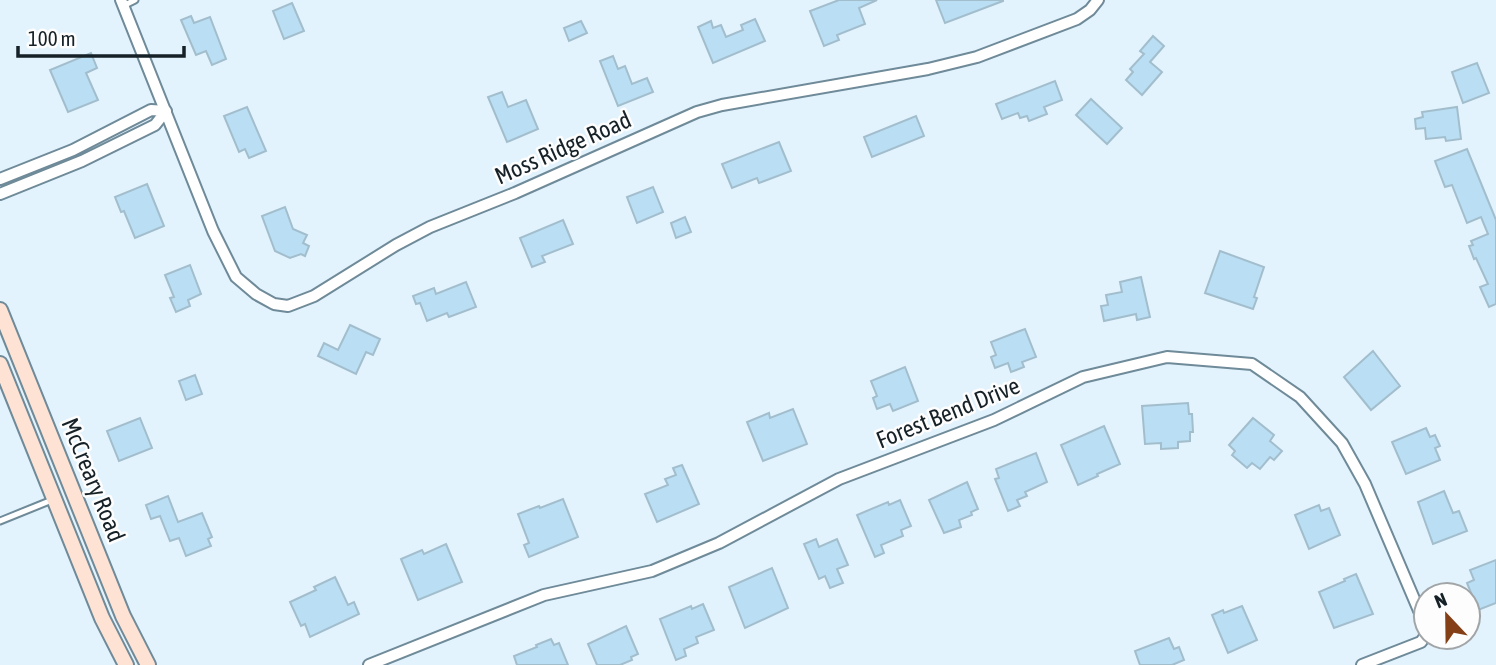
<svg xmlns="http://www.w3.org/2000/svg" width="1496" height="665" viewBox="0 0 1496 665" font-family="'Asap Condensed',sans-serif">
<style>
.building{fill:#badef3;stroke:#a2becd;stroke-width:2}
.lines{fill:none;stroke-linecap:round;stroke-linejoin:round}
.service-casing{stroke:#6f8a98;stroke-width:9}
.minor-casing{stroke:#6f8a98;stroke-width:14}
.secondary-casing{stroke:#6f8a98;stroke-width:18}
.service{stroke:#fff;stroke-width:5}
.minor{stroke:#fff;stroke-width:10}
.secondary{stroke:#fee2d4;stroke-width:14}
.labels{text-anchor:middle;stroke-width:5;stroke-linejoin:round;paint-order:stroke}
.street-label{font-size:24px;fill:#162127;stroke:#fdfdfd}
</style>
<rect width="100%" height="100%" fill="#e2f3fd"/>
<g class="building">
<polygon points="839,0 877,0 859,8 865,24 837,35 839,40 824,46 810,11"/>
<polygon points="936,0 1003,0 1003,1 945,23"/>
<polygon points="292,3 304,31 284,39 273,11"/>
<polygon points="191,16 194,23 210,17 226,59 212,65 206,51 196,55 181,20"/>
<polygon points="755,19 765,41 713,63 698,27 711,21 713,28 721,25 726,37 743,30 741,25"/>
<polygon points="581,21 587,33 569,41 564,28"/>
<polygon points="1153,36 1164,46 1150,62 1162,72 1142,95 1126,80 1133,72 1130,69 1144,54 1140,51"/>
<polygon points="91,53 97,68 86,73 98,100 68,112 50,70"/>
<polygon points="613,56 618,69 625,66 632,84 647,78 653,92 618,106 600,61"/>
<polygon points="1477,63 1489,93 1463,103 1452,72"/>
<polygon points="1055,81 1062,100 1044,107 1047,114 1029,121 1027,116 1020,118 1018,113 1002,119 996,104"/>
<polygon points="502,92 508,107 526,100 538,129 507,142 488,97"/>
<polygon points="1091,99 1122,128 1107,144 1076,115"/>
<polygon points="247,107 266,151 249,158 245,149 239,152 224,116"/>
<polygon points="1457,107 1461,139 1446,141 1445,137 1426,139 1425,128 1416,129 1415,119 1423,117 1422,112"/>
<polygon points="916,116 924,136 872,157 864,137"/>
<polygon points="779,142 791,171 759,183 757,178 732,188 722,164"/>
<polygon points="1467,149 1496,220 1496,304 1489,307 1480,287 1488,284 1476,258 1474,259 1469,246 1473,245 1471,241 1488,234 1481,217 1467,223 1452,185 1445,187 1435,161"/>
<polygon points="147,184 164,226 135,238 124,211 121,212 115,197"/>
<polygon points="653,187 663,212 637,223 627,197"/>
<polygon points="285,207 293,229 307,235 303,243 309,246 305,256 301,254 290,258 275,251 262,216"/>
<polygon points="685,217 691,232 676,238 671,223"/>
<polygon points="563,220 573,244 542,256 545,262 532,267 520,238"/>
<polygon points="1220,251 1264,267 1254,297 1257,298 1253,309 1205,293"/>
<polygon points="190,265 201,294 188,300 190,306 176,312 170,298 174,297 165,275"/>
<polygon points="1141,277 1150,317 1137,320 1136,314 1104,321 1101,306 1108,305 1106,295 1122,292 1120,282"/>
<polygon points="466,282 476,307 449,317 447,313 427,321 420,303 416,304 413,296 434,288 436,294"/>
<polygon points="350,325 380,339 373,355 366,352 356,374 318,356 324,343 338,350"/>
<polygon points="1025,329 1036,357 1022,362 1024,367 1011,372 1008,363 995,368 991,357 996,355 991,342"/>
<polygon points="1373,351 1400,386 1371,410 1344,377"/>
<polygon points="905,367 918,401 893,411 890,404 877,409 873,398 877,396 871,381"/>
<polygon points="195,375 202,394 186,400 179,381"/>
<polygon points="1188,403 1189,414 1192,414 1193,432 1190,432 1190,441 1178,442 1178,448 1161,449 1161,443 1145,444 1142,406"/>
<polygon points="793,409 807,444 763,461 747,422 769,413 770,418"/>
<polygon points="140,418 152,448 119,461 107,431"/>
<polygon points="1253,418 1274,435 1270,441 1282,451 1274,460 1270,457 1260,469 1252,463 1247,468 1232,455 1235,451 1229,445"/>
<polygon points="1104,426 1120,464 1097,474 1098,476 1078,485 1061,445"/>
<polygon points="1426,428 1430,437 1435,435 1440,446 1435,448 1440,460 1406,474 1392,442"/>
<polygon points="1036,453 1047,482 1025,492 1027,496 1017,500 1020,506 1008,511 995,479 999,478 996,469"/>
<polygon points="682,465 699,504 657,522 645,494 668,485 665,479 676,475 673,468"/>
<polygon points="967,482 978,509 971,512 972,515 959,520 961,527 944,533 929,500"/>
<polygon points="1444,491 1453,513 1459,511 1467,531 1433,544 1418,502"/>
<polygon points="168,496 178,522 202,513 212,537 208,539 211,546 186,556 179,538 170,541 160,516 151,519 146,505"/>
<polygon points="563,499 578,537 529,557 524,545 529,543 518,514 539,506 540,508"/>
<polygon points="900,500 911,526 901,530 903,536 881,545 884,553 875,557 857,515 888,502 889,505"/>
<polygon points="1319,505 1321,511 1329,508 1340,535 1309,549 1295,515"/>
<polygon points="816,539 819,547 837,539 848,565 837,569 843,583 830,588 825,576 819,579 804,544"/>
<polygon points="446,544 462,582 418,600 401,559 422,550 424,554"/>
<polygon points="1496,560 1496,603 1478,610 1467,583 1474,580 1470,570"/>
<polygon points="772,568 788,608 745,628 729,587"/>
<polygon points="1356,574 1373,614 1334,628 1319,592 1345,581 1344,579"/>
<polygon points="335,577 348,605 354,602 359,614 310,637 305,624 301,626 290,602 316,590 314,587"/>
<polygon points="703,604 714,630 696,637 698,643 684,649 686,656 676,660 660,619 691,606 692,609"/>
<polygon points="1242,606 1257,640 1228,653 1212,615 1223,610 1224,613"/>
<polygon points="626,626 638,654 631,657 632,660 620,665 597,665 588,644"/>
<polygon points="1169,638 1174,649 1179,647 1184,660 1172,665 1140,665 1135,651"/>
<polygon points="551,639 554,645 559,643 568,665 517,665 514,656 537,647 536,645"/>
</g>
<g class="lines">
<g class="service-casing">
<g id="service">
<polyline points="123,6 135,0"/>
<polyline points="0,521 52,500"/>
</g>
</g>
<g class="minor-casing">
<g id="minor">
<polyline points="121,0 213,231 236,277 256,294 274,304 288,306 314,296 396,245 430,227 515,193 697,112 722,105 928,69 977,57 1077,19 1090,10 1098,0"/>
<polyline points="0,179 73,150 151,110 166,111 155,125 82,161 0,194"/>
<polyline points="369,665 544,595 652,571 719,543 839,479 994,420 1083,377 1167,357 1252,364 1300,397 1342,443 1365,484 1426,627"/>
<polyline points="1362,665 1421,642 1426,635 1426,630"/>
</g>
</g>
<g class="secondary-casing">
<g id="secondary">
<polyline points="0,310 123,616 148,665"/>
<polyline points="0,364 102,618 126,665"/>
</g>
</g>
<use href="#service" class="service"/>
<use href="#minor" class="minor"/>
<use href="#secondary" class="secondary"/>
</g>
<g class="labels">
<g class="street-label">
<text transform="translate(563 148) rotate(-24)" y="8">Moss Ridge Road</text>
<text transform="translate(948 413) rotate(-22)" y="8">Forest Bend Drive</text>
<text transform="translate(93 480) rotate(68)" y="8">McCreary Road</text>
</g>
</g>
<g transform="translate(1447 616) rotate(338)"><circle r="33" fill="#fdfdfd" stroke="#a1a5a7" stroke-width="2"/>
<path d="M0-5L12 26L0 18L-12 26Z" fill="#843f16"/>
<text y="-10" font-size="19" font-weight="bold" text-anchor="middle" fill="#162127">N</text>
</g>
<path d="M18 46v10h166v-10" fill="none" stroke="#162127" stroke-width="3.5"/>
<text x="28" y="46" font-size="21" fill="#162127" stroke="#fdfdfd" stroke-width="5" paint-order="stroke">100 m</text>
</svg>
